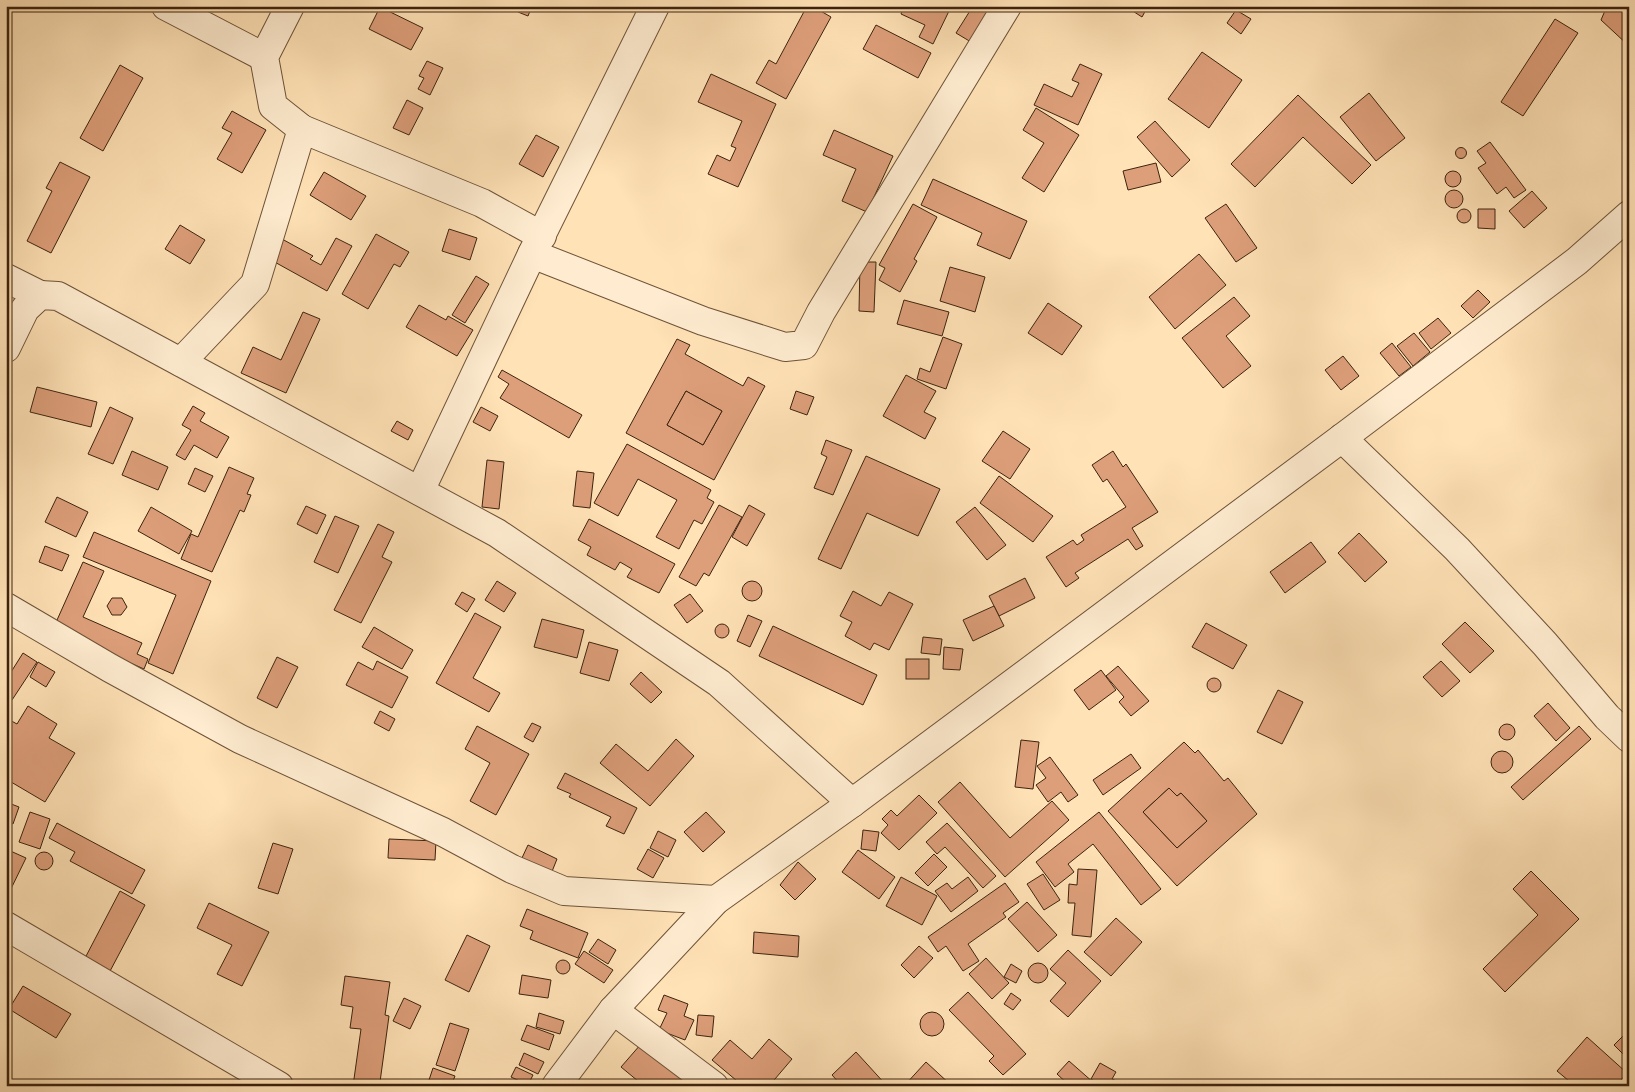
<svg xmlns="http://www.w3.org/2000/svg" width="1635" height="1092" viewBox="0 0 1635 1092" font-family="'IM FELL Double Pica',serif">
<style>
.building{fill:#dd9f7a;stroke:#3d230e;fill-rule:evenodd}
.lines{fill:none;stroke-linecap:round;stroke-linejoin:round}
.minor-casing{stroke:#6e5338;stroke-width:30}
.minor{stroke:#ffecd0;stroke-width:28}
</style>
<rect width="100%" height="100%" fill="#ffe2b6"/>
<filter id="stains"><feTurbulence type="fractalNoise" baseFrequency=".004" numOctaves="4"/><feColorMatrix values="0 0 0 0 .2 0 0 0 0 .09 0 0 0 0 .02 0 0 0 .5 -.17"/></filter>
<radialGradient id="worn" r=".72"><stop offset=".6" stop-color="#630" stop-opacity="0"/><stop offset="1" stop-color="#630" stop-opacity=".3"/></radialGradient>
<g class="building">
<polygon points="520,6 532,6 528,16 518,12"/>
<polygon points="567,6 578,6 575,11"/>
<polygon points="807,6 812,6 831,17 786,99 756,83 769,60 776,64"/>
<polygon points="904,6 939,6 949,11 933,44 919,37 925,25 901,14"/>
<polygon points="973,6 993,6 971,42 956,33"/>
<polygon points="1125,6 1148,6 1142,17"/>
<polygon points="1607,6 1629,6 1629,46 1601,20"/>
<polygon points="380,7 423,28 411,50 369,29"/>
<polygon points="1236,10 1251,19 1241,34 1227,23"/>
<polygon points="1555,19 1578,33 1523,116 1501,102"/>
<polygon points="876,25 931,53 918,78 863,49"/>
<polygon points="1202,52 1242,80 1209,128 1168,99"/>
<polygon points="427,61 443,68 430,95 418,89 424,78 419,76"/>
<polygon points="1080,64 1102,74 1078,125 1034,105 1044,84 1072,97 1079,83 1072,80"/>
<polygon points="120,65 143,78 103,151 80,138"/>
<polygon points="711,74 776,104 738,187 708,174 717,155 730,161 736,148 731,146 742,121 698,102"/>
<polygon points="1369,93 1405,138 1376,161 1340,117"/>
<polygon points="1298,95 1371,165 1352,184 1303,137 1255,187 1231,164"/>
<polygon points="407,100 423,108 409,135 393,128"/>
<polygon points="1036,108 1079,135 1044,192 1022,178 1044,143 1023,130"/>
<polygon points="232,111 266,130 242,173 217,159 232,133 222,128"/>
<polygon points="1155,121 1190,160 1172,177 1137,137"/>
<polygon points="834,130 893,156 867,212 842,201 856,169 823,155"/>
<polygon points="536,135 559,147 543,177 519,164"/>
<polygon points="1490,142 1526,190 1514,198 1506,187 1497,194 1478,168 1486,163 1477,151"/>
<circle cx="1461" cy="153" r="5.5"/>
<polygon points="60,162 90,177 51,253 27,241 52,191 46,188"/>
<polygon points="1156,163 1161,182 1128,190 1123,171"/>
<circle cx="1453" cy="179" r="8"/>
<polygon points="324,172 366,196 351,220 310,195"/>
<polygon points="933,179 1027,221 1010,259 977,245 982,233 921,205"/>
<circle cx="1454" cy="199" r="9"/>
<polygon points="1532,191 1547,208 1524,228 1509,211"/>
<polygon points="913,204 937,217 914,259 917,261 900,292 879,280 885,268 879,265"/>
<polygon points="1226,204 1257,248 1236,262 1205,218"/>
<circle cx="1464" cy="216" r="7"/>
<polygon points="1478,209 1495,209 1495,229 1478,228"/>
<polygon points="180,225 205,240 190,264 165,249"/>
<polygon points="449,229 477,238 470,260 442,251"/>
<polygon points="376,234 409,252 400,267 394,264 368,309 342,294"/>
<polygon points="336,238 352,246 327,291 271,260 282,239 313,256 310,259 321,265"/>
<polygon points="1199,254 1226,285 1175,329 1149,297"/>
<polygon points="860,262 876,262 874,312 859,311"/>
<polygon points="950,267 985,277 975,312 940,301"/>
<polygon points="476,276 489,284 465,323 452,315"/>
<polygon points="1478,290 1490,302 1473,318 1461,306"/>
<polygon points="1234,297 1250,316 1226,336 1251,366 1223,388 1182,338"/>
<polygon points="904,300 949,312 942,336 897,324"/>
<polygon points="1048,303 1082,326 1062,355 1028,333"/>
<polygon points="419,305 446,320 448,316 473,330 457,356 406,327"/>
<polygon points="303,312 320,319 286,393 241,373 253,347 281,360"/>
<polygon points="1438,318 1451,333 1431,349 1419,333"/>
<polygon points="1414,333 1430,352 1413,366 1397,346"/>
<polygon points="943,337 962,344 946,389 917,379 920,368 930,372"/>
<path d="M677 339 690 345 685 354 743 386 748 377 765 386 714 480 626 433ZM686 391 722 411 703 445 667 425Z"/>
<polygon points="1392,343 1411,367 1399,376 1380,353"/>
<polygon points="1343,356 1359,376 1341,390 1325,370"/>
<polygon points="502,370 582,415 569,438 500,398 509,384 498,377"/>
<polygon points="906,375 936,391 924,412 936,418 925,439 883,416"/>
<polygon points="37,387 97,402 91,427 30,412"/>
<polygon points="686,391 722,411 703,445 667,425"/>
<polygon points="796,391 814,397 807,415 790,409"/>
<polygon points="193,406 205,413 200,421 229,437 217,458 194,445 185,460 176,455 191,430 182,425"/>
<polygon points="110,407 133,418 113,464 88,454"/>
<polygon points="481,407 498,416 490,431 473,422"/>
<polygon points="397,421 413,430 408,440 391,431"/>
<polygon points="1003,431 1030,449 1010,479 982,461"/>
<polygon points="826,440 852,450 833,495 814,488 827,457 821,454"/>
<polygon points="627,444 711,490 707,498 714,502 702,524 694,520 679,549 656,537 677,500 638,479 618,516 594,503"/>
<polygon points="132,451 168,467 158,490 122,475"/>
<polygon points="1113,451 1123,467 1126,464 1158,512 1132,528 1143,546 1136,550 1128,539 1075,573 1079,578 1066,587 1046,557 1073,540 1077,545 1084,540 1081,535 1126,507 1107,479 1103,482 1092,465"/>
<polygon points="866,456 940,489 918,536 867,513 841,569 818,559"/>
<polygon points="487,460 504,462 499,509 482,507"/>
<polygon points="229,467 254,478 247,494 251,495 244,512 240,510 212,572 181,559 191,534 198,537"/>
<polygon points="195,468 213,476 205,492 188,484"/>
<polygon points="577,471 594,473 590,508 573,506"/>
<polygon points="999,476 1053,516 1033,542 980,503"/>
<polygon points="57,497 88,512 76,537 45,522"/>
<polygon points="719,505 742,517 709,576 704,573 696,586 679,577"/>
<polygon points="749,505 765,514 747,546 732,537"/>
<polygon points="306,506 326,515 317,534 297,524"/>
<polygon points="151,507 192,531 179,554 138,531"/>
<polygon points="975,507 1006,545 987,560 956,522"/>
<polygon points="335,516 359,526 338,573 314,562"/>
<polygon points="589,519 675,564 659,593 627,577 632,569 620,562 615,570 587,555 591,547 578,540"/>
<polygon points="378,524 394,532 382,557 392,562 361,623 334,610"/>
<polygon points="94,532 211,581 173,674 148,663 176,595 83,557"/>
<polygon points="1359,533 1387,562 1365,582 1338,553"/>
<polygon points="1311,542 1326,562 1285,593 1270,572"/>
<polygon points="45,546 69,555 62,571 39,562"/>
<polygon points="83,562 104,571 83,617 142,643 137,654 148,659 144,669 53,629"/>
<polygon points="1025,578 1035,598 999,616 989,596"/>
<polygon points="497,581 516,593 504,612 485,600"/>
<circle cx="752" cy="591" r="10"/>
<polygon points="853,591 881,606 889,592 913,604 889,650 874,643 870,650 845,636 852,622 840,616"/>
<polygon points="462,592 475,599 467,612 455,604"/>
<polygon points="690,594 703,611 687,623 674,605"/>
<polygon points="112,598 122,598 127,607 121,615 112,615 107,606"/>
<polygon points="994,606 1004,626 973,641 963,620"/>
<polygon points="475,613 501,627 473,678 500,693 489,712 436,683"/>
<polygon points="748,615 762,621 750,647 737,641"/>
<polygon points="542,619 584,630 577,658 534,647"/>
<polygon points="1465,622 1494,651 1470,673 1442,644"/>
<polygon points="1206,623 1247,645 1233,669 1192,647"/>
<circle cx="722" cy="631" r="7"/>
<polygon points="773,626 877,675 863,705 759,656"/>
<polygon points="374,627 413,650 402,669 362,647"/>
<polygon points="923,637 942,639 940,655 921,653"/>
<polygon points="589,642 618,650 609,681 580,673"/>
<polygon points="944,647 963,649 960,670 943,669"/>
<polygon points="23,653 37,662 12,700 6,697 6,680"/>
<polygon points="277,657 298,667 277,708 257,698"/>
<rect x="906" y="659" width="23" height="20"/>
<polygon points="377,661 408,677 392,708 346,685 358,662 373,670"/>
<polygon points="1441,661 1460,681 1442,697 1423,677"/>
<polygon points="38,662 55,672 46,687 30,677"/>
<polygon points="1118,666 1149,701 1131,716 1119,702 1124,697 1106,676"/>
<polygon points="1101,670 1116,690 1089,710 1074,690"/>
<polygon points="641,672 662,692 651,703 630,684"/>
<circle cx="1214" cy="685" r="7"/>
<polygon points="1278,690 1303,702 1282,744 1257,732"/>
<polygon points="1548,703 1570,728 1556,741 1534,716"/>
<polygon points="28,706 57,724 49,738 75,753 45,802 6,779 6,718 17,724"/>
<polygon points="380,711 395,719 389,731 374,723"/>
<polygon points="532,723 541,727 533,742 524,737"/>
<circle cx="1507" cy="732" r="8"/>
<polygon points="477,726 529,754 496,815 470,801 490,763 465,749"/>
<polygon points="1579,726 1591,739 1523,800 1511,787"/>
<polygon points="676,739 694,756 650,806 600,763 616,744 648,771"/>
<polygon points="1021,740 1039,742 1033,789 1015,787"/>
<path d="M1184 742 1195 753 1198 750 1224 781 1228 778 1257 814 1177 886 1108 811ZM1169 788 1177 796 1181 793 1207 821 1177 848 1143 812Z"/>
<circle cx="1502" cy="762" r="11"/>
<polygon points="1131,754 1141,768 1103,795 1093,780"/>
<polygon points="1050,757 1078,795 1068,802 1061,792 1048,802 1036,785 1046,778 1037,766"/>
<polygon points="565,773 637,808 624,834 606,826 611,817 569,797 571,794 557,788"/>
<polygon points="960,782 1010,838 1052,801 1069,820 1005,877 938,802"/>
<polygon points="1169,788 1177,796 1181,793 1207,821 1177,848 1143,812"/>
<polygon points="919,795 937,813 899,850 881,833 888,825 882,819 891,810 897,816"/>
<polygon points="6,802 19,807 13,824 6,821"/>
<polygon points="30,812 50,819 40,849 19,842"/>
<polygon points="706,812 725,832 703,852 684,832"/>
<polygon points="1099,812 1161,889 1141,905 1093,844 1068,864 1074,872 1055,887 1036,862"/>
<polygon points="57,823 145,870 132,894 70,861 75,852 49,838"/>
<polygon points="947,823 996,876 983,888 945,847 937,854 926,842"/>
<polygon points="863,830 879,832 876,851 861,849"/>
<polygon points="658,831 676,840 668,857 650,848"/>
<polygon points="389,839 436,841 435,860 388,858"/>
<polygon points="273,843 293,849 278,894 258,888"/>
<polygon points="528,845 557,859 551,874 521,860"/>
<polygon points="6,849 26,858 6,899"/>
<polygon points="648,849 664,858 653,878 637,869"/>
<polygon points="858,850 895,877 879,899 842,872"/>
<circle cx="44" cy="861" r="9"/>
<polygon points="934,854 947,867 928,886 915,873"/>
<polygon points="798,862 816,879 795,900 780,885"/>
<polygon points="1078,869 1097,870 1091,937 1072,935 1075,903 1068,903 1069,884 1077,885"/>
<polygon points="1531,871 1579,919 1505,992 1483,969 1538,915 1513,889"/>
<polygon points="1043,874 1060,900 1044,910 1027,884"/>
<polygon points="901,877 937,896 922,925 886,906"/>
<polygon points="968,877 978,891 951,912 935,891 947,883 952,889"/>
<polygon points="1005,883 1019,902 1003,913 1006,917 968,944 979,961 963,971 946,946 938,952 928,937"/>
<polygon points="120,891 145,905 109,973 84,960"/>
<polygon points="1027,902 1057,935 1038,952 1008,919"/>
<polygon points="209,903 269,932 242,986 217,974 232,945 197,928"/>
<polygon points="527,909 588,933 578,958 530,939 533,931 520,926"/>
<polygon points="1116,918 1142,942 1111,976 1084,952"/>
<polygon points="754,932 799,936 798,957 753,953"/>
<polygon points="467,935 490,946 469,992 445,980"/>
<polygon points="598,939 616,950 608,964 589,952"/>
<polygon points="919,946 933,958 914,978 901,965"/>
<polygon points="1068,950 1101,981 1068,1017 1050,1001 1066,983 1050,969"/>
<polygon points="584,951 613,970 604,983 575,964"/>
<polygon points="986,958 1009,983 992,999 969,974"/>
<circle cx="563" cy="967" r="7"/>
<circle cx="1038" cy="973" r="10"/>
<polygon points="1011,964 1022,971 1016,983 1004,977"/>
<polygon points="522,975 551,980 548,998 519,994"/>
<polygon points="345,976 390,982 385,1015 389,1016 380,1082 383,1082 383,1086 353,1086 361,1029 350,1028 353,1007 341,1005"/>
<polygon points="23,986 71,1014 56,1038 9,1009"/>
<polygon points="968,992 1026,1054 1003,1075 989,1061 994,1056 949,1010"/>
<polygon points="1011,993 1021,1000 1013,1010 1004,1004"/>
<polygon points="664,995 688,1004 684,1016 694,1020 685,1040 659,1030 667,1013 658,1010"/>
<polygon points="404,998 421,1006 410,1029 393,1021"/>
<circle cx="932" cy="1024" r="12"/>
<polygon points="539,1013 564,1021 560,1034 536,1027"/>
<polygon points="698,1015 714,1016 712,1037 696,1035"/>
<polygon points="450,1023 469,1029 455,1071 436,1065"/>
<polygon points="527,1025 554,1035 549,1050 521,1040"/>
<polygon points="1629,1030 1629,1060 1614,1045"/>
<polygon points="1587,1037 1627,1073 1616,1086 1575,1086 1557,1071"/>
<polygon points="769,1039 792,1059 769,1086 743,1086 712,1060 730,1040 752,1059"/>
<polygon points="641,1044 690,1086 644,1086 621,1067"/>
<polygon points="856,1052 887,1086 842,1086 832,1075"/>
<polygon points="524,1053 544,1062 538,1074 519,1065"/>
<polygon points="1069,1061 1094,1083 1091,1086 1070,1086 1057,1074"/>
<polygon points="926,1062 952,1086 904,1086"/>
<polygon points="1100,1063 1116,1072 1112,1079 1117,1081 1114,1086 1103,1086 1091,1079"/>
<polygon points="516,1067 533,1075 528,1085 511,1077"/>
<polygon points="433,1068 455,1076 451,1086 427,1086"/>
</g>
<g class="lines">
<g class="minor-casing">
<g id="minor">
<polyline points="166,6 264,57"/>
<polyline points="290,6 264,57 273,106 302,129 482,203 542,236"/>
<polyline points="532,254 703,321 785,347 804,345 821,312 1007,6"/>
<polyline points="6,278 40,295"/>
<polyline points="6,348 25,309 40,295 58,296 497,533 719,683 852,803"/>
<polyline points="181,362 255,284 302,129"/>
<polyline points="1342,438 1457,549 1545,644 1607,717 1629,738"/>
<polyline points="420,491 532,254 655,6"/>
<polyline points="6,607 110,668 240,739 443,832 512,869 564,891 716,900"/>
<polyline points="6,926 279,1086"/>
<polyline points="613,1010 714,1086"/>
<polyline points="556,1086 613,1010 716,900 852,803 1342,438 1577,261 1629,215"/>
</g>
</g>
<use href="#minor" class="minor"/>
</g>
<rect width="1635" height="1092" fill="none" stroke="#ffe2b6" stroke-width="25"/>
<rect x="8" y="8" width="1620" height="1077" fill="none" stroke="#3d230e" stroke-width="2.5"/>
<rect x="12" y="12" width="1610" height="1067" fill="none" stroke="#3d230e"/>
<rect width="100%" height="100%" filter="url(#stains)"/>
<rect width="100%" height="100%" fill="url(#worn)"/>
</svg>
